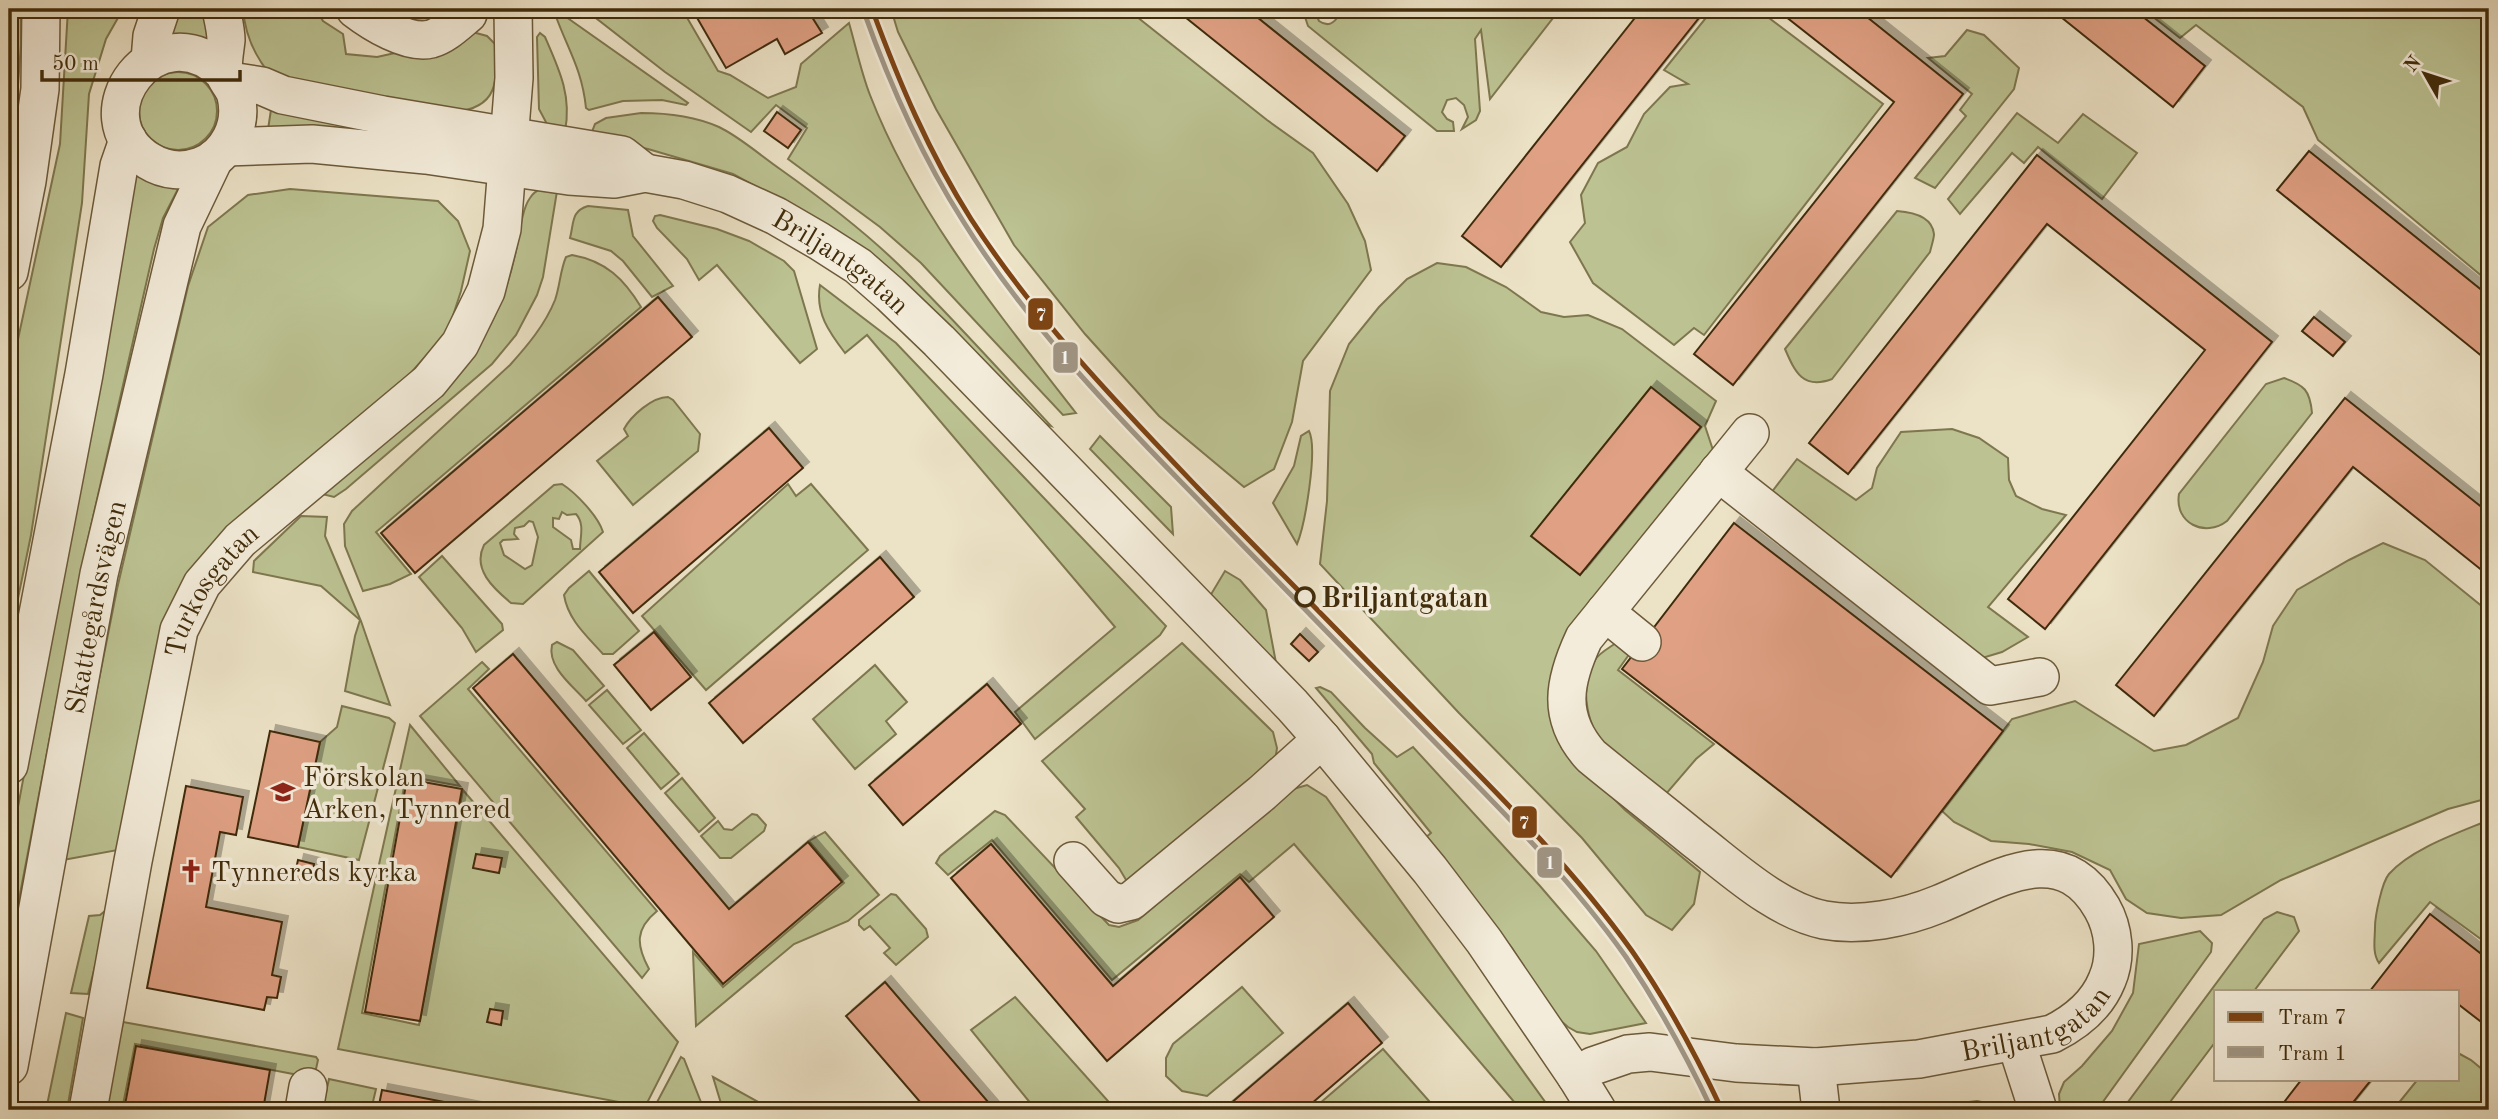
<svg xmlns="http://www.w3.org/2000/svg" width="2498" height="1119" viewBox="0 0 2498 1119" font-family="'Old Standard TT',serif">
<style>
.green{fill:#bcc292;stroke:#7e774e;stroke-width:2;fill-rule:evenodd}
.building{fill:#dfa083;stroke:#412c0b;stroke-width:2;filter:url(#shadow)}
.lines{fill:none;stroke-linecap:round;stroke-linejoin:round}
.minor-casing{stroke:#6c5a3a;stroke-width:40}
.minor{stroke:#f3ecda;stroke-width:37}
.tram-1-casing{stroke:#f3ecda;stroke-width:10}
.tram-2-casing{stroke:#f3ecda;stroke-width:10}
.tram-1{stroke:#7d4313;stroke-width:5}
.tram-2{stroke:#a09685;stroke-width:5}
.stop-dot{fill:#f3ecda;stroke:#412c0b;stroke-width:3.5}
.labels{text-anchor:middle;stroke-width:7;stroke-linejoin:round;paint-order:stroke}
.street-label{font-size:28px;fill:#412c0b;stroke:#f3ecda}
.stop-label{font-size:28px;font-weight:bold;fill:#412c0b;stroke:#f3ecda;text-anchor:start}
.poi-label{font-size:28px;fill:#412c0b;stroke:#f3ecda;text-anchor:start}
.line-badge{stroke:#f3ecda;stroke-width:2.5}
.badge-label{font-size:19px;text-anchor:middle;font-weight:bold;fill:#fff}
</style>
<defs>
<filter id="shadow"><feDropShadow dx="6" dy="-6" stdDeviation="0" flood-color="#0004"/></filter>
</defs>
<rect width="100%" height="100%" fill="#ece2c6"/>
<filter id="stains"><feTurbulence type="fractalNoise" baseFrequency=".00286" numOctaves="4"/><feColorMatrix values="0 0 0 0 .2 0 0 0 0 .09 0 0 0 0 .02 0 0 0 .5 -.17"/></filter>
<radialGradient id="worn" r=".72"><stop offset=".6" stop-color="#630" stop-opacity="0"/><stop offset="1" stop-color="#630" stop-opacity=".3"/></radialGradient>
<g class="green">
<polygon points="9,9 21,9 21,45 17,98 9,103"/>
<polygon points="68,9 123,9 106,39 89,94 82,203 31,535 9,642 9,381 60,144"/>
<polygon points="181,9 212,9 210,46 170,38"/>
<path d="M243 9H316L323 21 343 34 346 54 377 57 440 43 469 31 487 36 495 44C498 82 498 108 454 112L270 74C253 54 245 34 243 9Z"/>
<path d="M608 9H682L718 71 730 75 768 98 796 87 801 64 849 23C856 47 861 72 870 95 916 214 999 314 1076 413L1063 415 921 263 880 227 788 159 807 128 776 105 751 132 665 72 592 15Z"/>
<polygon points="891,9 1127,9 1267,120 1313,153 1348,204 1365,241 1371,270 1303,361 1292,422 1274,469 1244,487 1159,416 1085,334 1014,245 936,109 898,32"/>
<path d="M1338 9H1395L1396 11 1397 9H1560L1490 99 1481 30 1475 39 1480 111 1476 120 1462 129 1468 117 1464 105 1456 98 1447 100 1442 112 1447 119 1453 122 1454 131H1437L1308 26 1304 14 1315 12 1319 21C1326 26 1332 25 1337 18Z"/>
<polygon points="1713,9 1757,9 1883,104 1704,335 1694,328 1674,345 1593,283 1570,242 1585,223 1581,195 1598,163 1627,147 1644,114 1670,87 1688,84 1664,70"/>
<polygon points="2143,9 2489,9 2489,282 2318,140 2303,107 2196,25 2180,38"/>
<path d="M559 12 688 103 686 105 662 100 623 101 589 110 586 108C582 69 568 50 555 14Z"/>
<polygon points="1967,30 1984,35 2019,68 2014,89 1935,188 1915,178 1966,116 1960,110 1972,94 1928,58 1945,56"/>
<path d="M540 33 545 37C559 69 572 96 565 131L548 126 539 109 537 37Z"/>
<circle cx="178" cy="111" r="39"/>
<polygon points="272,103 445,136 267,136"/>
<path d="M641 113C667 113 694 116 719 127 740 137 761 156 780 169 825 201 870 235 908 274 957 323 1004 375 1051 426L1032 420 801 211 733 174 648 149 590 137 595 124 606 118Z"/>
<polygon points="2017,113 2058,143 2083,114 2137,153 2102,199 2038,147 2024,163 2012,153 1960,214 1948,199"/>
<polygon points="132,173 179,187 163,218 154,249 86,548 9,952 9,855 131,203"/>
<path d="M558 185 543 277 537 295 516 335 492 364 346 489 334 497 322 494 449 383C484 347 504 304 515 255 519 240 521 210 530 198 536 188 547 187 558 185Z"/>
<polygon points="290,189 438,201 458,221 470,251 461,291 448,331 378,410 202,565 118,850 63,860 117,589 188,286 208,227 248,195"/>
<path d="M588 206 628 210 633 236 673 286 652 297 623 261 611 251 570 238C574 223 571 211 588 206Z"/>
<path d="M1897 211C1911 212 1932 216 1934 234 1934 239 1931 247 1930 252L1832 379C1803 390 1795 372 1785 349Z"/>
<polygon points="660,215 717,229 749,241 784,261 794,271 817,349 800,363 717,265 699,280 687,259 657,228 653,221 655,216"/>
<path d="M572 255C606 261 624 279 641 307L376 532 411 574 390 584 363 591 345 546 344 524 352 511 510 365C527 346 545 325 555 300 560 286 560 271 566 257Z"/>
<polygon points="1437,263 1466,267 1506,287 1541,312 1564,317 1588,315 1622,329 1716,401 1705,426 1713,450 1665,516 1568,636 1573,757 1625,810 1700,872 1694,904 1672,930 1646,915 1582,838 1459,713 1320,564 1327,501 1330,391 1349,344 1379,307 1407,279"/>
<path d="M820 285 896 343 1166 626 1160 635 1035 739 1015 712 1115 627 867 335 845 353C829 332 815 313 820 285Z"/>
<path d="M2284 378C2304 385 2310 390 2312 413L2227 521C2205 538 2174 523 2179 494L2266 384Z"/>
<path d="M668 397 673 400 700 434 698 451 633 505 597 461 628 436 624 429C631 416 652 397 668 397Z"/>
<polygon points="1952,429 1979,438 2008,458 2009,480 2016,496 2042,509 2066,515 1988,607 2028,637 2002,652 1979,659 1771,493 1797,459 1856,500 1872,488 1877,468 1901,432"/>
<path d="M1309 431C1318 449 1305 525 1297 544L1273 503 1294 466 1301 436Z"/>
<polygon points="1100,436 1171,507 1173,534 1090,449"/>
<path d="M562 484C576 493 598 516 603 532L523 604 511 603C493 588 472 569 484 545L554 485ZM562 512 567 515 576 514C585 524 580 537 580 549H573L571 540 553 527V518L559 519ZM529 521 533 522 538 537 532 565 525 569 504 555 500 543 503 540 518 539 514 534 515 528 524 526Z"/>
<polygon points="788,484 796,496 811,484 868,550 706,690 642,616"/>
<polygon points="301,516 327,517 325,536 361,621 390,705 345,691 355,636 360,620 321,586 253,572 254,561"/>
<polygon points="2383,543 2425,560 2489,612 2489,798 2448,809 2281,880 2221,915 2181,918 2147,913 2126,899 2110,870 2072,852 2029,844 1991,841 1954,822 1942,811 2012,719 2075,701 2154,751 2186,745 2238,718 2263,662 2273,626 2297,590 2349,560"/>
<polygon points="442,556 502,624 503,630 476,652 462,628 419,577"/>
<path d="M589 571 639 631 613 654H603C587 636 568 620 564 595L569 588Z"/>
<polygon points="1225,571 1240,580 1266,610 1277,668 1210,596"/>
<path d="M557 642 573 650 604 686 586 701C573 686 547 667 552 645Z"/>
<polygon points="1182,643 1273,732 1277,748 1274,768 1132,890 1119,868 1076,817 1085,809 1042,761"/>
<path d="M1616 643 1633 649 1618 670 1714 744 1696 759 1666 794C1647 780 1626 767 1609 751 1587 729 1578 688 1595 660 1599 653 1609 648 1616 643Z"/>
<path d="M482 662 489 669 468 689 657 911C635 929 636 945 649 969L642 978 420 716Z"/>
<polygon points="875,665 907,702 886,721 896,734 855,769 813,719"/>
<polygon points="1320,687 1331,692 1365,728 1397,757 1413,747 1540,886 1596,951 1646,1023 1590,1034 1577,1032 1568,1027 1553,1014 1512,948 1424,839 1431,833 1374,763 1372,754 1316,688"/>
<polygon points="607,690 641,730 623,744 589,705"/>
<polygon points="342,706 389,718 395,723 359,860 298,847 320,742 337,727"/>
<polygon points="410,725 460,786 406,776 362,1013 419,1025 463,790 678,1042 645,1107 338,1049"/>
<polygon points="644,733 679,774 661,789 627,748"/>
<polygon points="682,778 715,818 699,832 665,793"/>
<polygon points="1307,785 1326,797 1551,1110 1521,1110 1294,844 1249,882 1240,874 1112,980 992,840 948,875 936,863 940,856 995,811 1005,815 1109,925 1119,927 1138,920 1290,790"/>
<polygon points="752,814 757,815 766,825 764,831 731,858 720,858 701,836 718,821 724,829 732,830"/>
<path d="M2489 820V945L2430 902 2379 963C2372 953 2375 939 2375 927 2375 916 2382 882 2389 874 2411 849 2458 833 2489 820Z"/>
<polygon points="825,832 879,895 848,921 794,944 696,1026 693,952 723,987 844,883 809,841"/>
<polygon points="891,894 896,895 926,929 928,937 896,965 884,953 890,948 870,926 864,930 859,925 859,920"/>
<polygon points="110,907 88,994 71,993 89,916 100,915"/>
<polygon points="2277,912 2294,917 2299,931 2254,991 2216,991 2216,1041 2164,1110 2122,1110 2264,919"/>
<polygon points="2200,931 2212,943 2211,952 2097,1110 2060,1110 2059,1094 2064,1082 2082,1066 2112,1031 2133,993 2139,944"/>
<polygon points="1242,987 1283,1033 1207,1096 1182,1091 1166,1076 1166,1058 1173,1044"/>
<polygon points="1015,997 1116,1110 1036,1110 971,1030"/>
<polygon points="66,1013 83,1018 67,1110 46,1110"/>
<polygon points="123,1022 316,1057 318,1060 314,1078 135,1044 122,1110 105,1110"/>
<polygon points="1383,1049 1437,1110 1312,1110"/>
<polygon points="2458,1053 2471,1060 2489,1075 2489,1110 2393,1110 2418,1079 2458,1079"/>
<polygon points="681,1057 684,1059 704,1110 657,1110 655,1106"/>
<polygon points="713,1077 773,1110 723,1110"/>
<polygon points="329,1079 376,1089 371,1110 322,1110"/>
<polygon points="1977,1101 2000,1106 2004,1110 1900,1110"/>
</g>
<g class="building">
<polygon points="382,9 416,9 430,17 421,33"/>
<polygon points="692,9 824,9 825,10 812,17 822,33 785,54 777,39 726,68"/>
<polygon points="1175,9 1247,9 1405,136 1377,171"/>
<polygon points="1642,9 1706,9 1501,267 1462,236"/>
<polygon points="1776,9 1857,9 1963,94 1733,385 1694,354 1894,102"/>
<polygon points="2051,9 2133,9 2205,66 2173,107"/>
<polygon points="777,112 801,130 788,148 764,131"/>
<polygon points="2309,151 2489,296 2489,362 2277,190"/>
<polygon points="2037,155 2272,342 2045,629 2008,599 2205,350 2047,224 1848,474 1809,443"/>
<polygon points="658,297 692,337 415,573 381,533"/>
<polygon points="2314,317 2345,342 2333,356 2302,331"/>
<polygon points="1651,387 1701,427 1580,575 1531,536"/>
<polygon points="2345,398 2489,513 2489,576 2353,467 2154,716 2116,685"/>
<polygon points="769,428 803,468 633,613 599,572"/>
<polygon points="1734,523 2003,731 1891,877 1622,669"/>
<polygon points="880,557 914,597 743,743 709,703"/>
<polygon points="654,632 691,677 651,710 614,665"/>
<polygon points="1300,634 1318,652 1309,661 1291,644"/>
<polygon points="513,654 729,909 808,842 842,882 723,984 473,688"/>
<polygon points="987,684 1021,724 903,825 869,785"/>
<polygon points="270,731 320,742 298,847 248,837"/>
<polygon points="407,779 462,789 420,1021 365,1012"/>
<polygon points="186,786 243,797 236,835 220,832 206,907 282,922 272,975 281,977 277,998 267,997 264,1010 147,988"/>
<polygon points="991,844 1113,986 1240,877 1274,917 1107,1061 951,878"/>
<polygon points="476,854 502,858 499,873 473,868"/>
<polygon points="298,860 314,864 311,882 294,878"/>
<polygon points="2430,914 2489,960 2489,1028 2458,1004 2458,991 2370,991"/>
<polygon points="885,982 995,1110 927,1110 846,1016"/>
<polygon points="1348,1003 1382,1043 1304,1110 1223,1110"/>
<polygon points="490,1009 503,1011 501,1025 487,1022"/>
<polygon points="136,1046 270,1070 263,1110 124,1110"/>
<polygon points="2302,1079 2372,1079 2347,1110 2278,1110"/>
<polygon points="382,1090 486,1110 378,1110"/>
</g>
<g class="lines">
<g class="minor-casing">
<g id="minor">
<path d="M221 9C223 19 226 30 226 40 225 50 222 64 224 73 226 80 234 87 236 96 243 125 228 155 201 166 184 172 165 171 149 161 76 116 158 7 224 73"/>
<path d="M355 9C372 22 408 45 431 39 445 35 457 23 468 14"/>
<polyline points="150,60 152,36 161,9"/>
<polyline points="230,81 262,86 283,95 383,115 622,155 645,173"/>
<path id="s1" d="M226 147 312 144 426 155 569 176 614 179 645 173 684 180 728 194 776 216 819 241 858 266 890 294 939 341 1292 705 1322 739 1430 870 1484 941 1576 1076 1593 1066 1628 1054 1650 1052 1736 1063 1816 1067 1919 1059 2052 1034C2076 1022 2097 1005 2107 980 2117 957 2114 929 2102 908 2060 835 1994 882 1939 904 1905 918 1861 927 1824 920 1776 910 1732 868 1694 839 1660 811 1625 784 1591 756 1556 717 1564 681 1584 638L1750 433"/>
<polyline points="9,272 27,181 40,89 41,9"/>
<polyline points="1718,472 1990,686 2040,677"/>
<polyline points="1605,612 1642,642"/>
<polyline points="9,765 84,374 119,166 128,140"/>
<polyline points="1073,861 1106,898 1118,904 1131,901 1262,793 1322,739"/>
<polyline points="2016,1042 2038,1110"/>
<path id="s2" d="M9 1066 99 574 182 226 214 159"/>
<polyline points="1816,1067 1821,1110"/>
<polyline points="1576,1076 1597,1110"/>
<path id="s3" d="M88 1110 133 861 179 630 202 584 240 540 429 382 460 344 486 291 502 229 514 78 513 9"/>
<polyline points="304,1110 308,1087"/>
</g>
</g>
<use href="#minor" class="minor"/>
<g class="tram-1-casing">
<path id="tram-1" d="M872 9C899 82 929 153 971 219 1035 318 1117 403 1198 488 1277 569 1356 649 1435 730 1504 800 1574 870 1632 951 1667 1001 1696 1055 1722 1110"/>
</g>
<g class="tram-2-casing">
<path id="tram-2" d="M864 12C890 85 921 155 963 221 1024 319 1104 403 1184 485 1260 564 1338 643 1415 722 1488 797 1565 871 1626 957 1659 1006 1687 1057 1712 1110"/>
</g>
<use href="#tram-1" class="tram-1"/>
<use href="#tram-2" class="tram-2"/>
</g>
<defs>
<g id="school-bare" transform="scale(1.89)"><path d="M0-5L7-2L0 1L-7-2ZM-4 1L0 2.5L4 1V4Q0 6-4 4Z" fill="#8f2418" stroke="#f3ecda" stroke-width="2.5" paint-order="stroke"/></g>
<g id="church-bare" transform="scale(1.89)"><path d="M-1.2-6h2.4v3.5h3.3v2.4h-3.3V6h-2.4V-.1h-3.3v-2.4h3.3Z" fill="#8f2418" stroke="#f3ecda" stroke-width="2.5" paint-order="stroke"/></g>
</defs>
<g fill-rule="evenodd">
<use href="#school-bare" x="283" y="792"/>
<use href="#church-bare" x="191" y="871"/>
</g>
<circle class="stop-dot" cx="1305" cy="597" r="9"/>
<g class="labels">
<g class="street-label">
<text dy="10" stroke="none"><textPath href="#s1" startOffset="640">Briljantgatan</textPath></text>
<text dy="10" stroke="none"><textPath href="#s3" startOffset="539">Turkosgatan</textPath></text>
<text dy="10" stroke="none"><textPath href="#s2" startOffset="467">Skattegårdsvägen</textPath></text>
<text dy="10" stroke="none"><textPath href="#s1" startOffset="2214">Briljantgatan</textPath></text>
</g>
<g class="stop-label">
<text x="1321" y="607">Briljantgatan</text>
</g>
<g class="poi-label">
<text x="303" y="786">Förskolan<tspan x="303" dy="32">Arken, Tynnered</tspan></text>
<text x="211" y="881">Tynnereds kyrka</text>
</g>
</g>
<g class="line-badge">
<rect x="1027" y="297" width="27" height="34" rx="7" fill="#7d4313"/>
<rect x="1052" y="341" width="27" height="33" rx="7" fill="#a09685"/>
<rect x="1511" y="805" width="27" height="34" rx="7" fill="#7d4313"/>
<rect x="1536" y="846" width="27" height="33" rx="7" fill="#a09685"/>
</g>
<g class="badge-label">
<text x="1041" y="321">7</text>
<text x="1065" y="364">1</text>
<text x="1524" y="829">7</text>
<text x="1550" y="869">1</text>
</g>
<rect width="2498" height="1119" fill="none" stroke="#ece2c6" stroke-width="35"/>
<rect x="10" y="10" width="2477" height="1098" fill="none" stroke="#412c0b" stroke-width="3.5"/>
<rect x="18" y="18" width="2463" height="1084" fill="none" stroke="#412c0b" stroke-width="2"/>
<rect x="2214" y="990" width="245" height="91" fill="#f3ecda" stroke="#ac9f87" stroke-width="2"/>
<rect x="2228" y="1012" width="35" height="10" fill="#7d4313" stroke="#ac9f87" stroke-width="2"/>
<text x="2278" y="1024" font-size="21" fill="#412c0b">Tram 7</text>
<rect x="2228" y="1047" width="35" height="10" fill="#a09685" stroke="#ac9f87" stroke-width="2"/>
<text x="2278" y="1060" font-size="21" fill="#412c0b">Tram 1</text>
<g transform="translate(2425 74) rotate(309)" stroke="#f3ecda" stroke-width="5" paint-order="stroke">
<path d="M0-5L12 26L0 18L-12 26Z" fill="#412c0b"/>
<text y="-10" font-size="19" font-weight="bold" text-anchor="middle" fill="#412c0b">N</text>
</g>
<path d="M42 70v10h198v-10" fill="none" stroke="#412c0b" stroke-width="3.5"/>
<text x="52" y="70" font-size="21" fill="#412c0b" stroke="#f3ecda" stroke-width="5" paint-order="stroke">50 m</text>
<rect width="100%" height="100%" filter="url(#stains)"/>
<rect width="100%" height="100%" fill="url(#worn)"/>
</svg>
